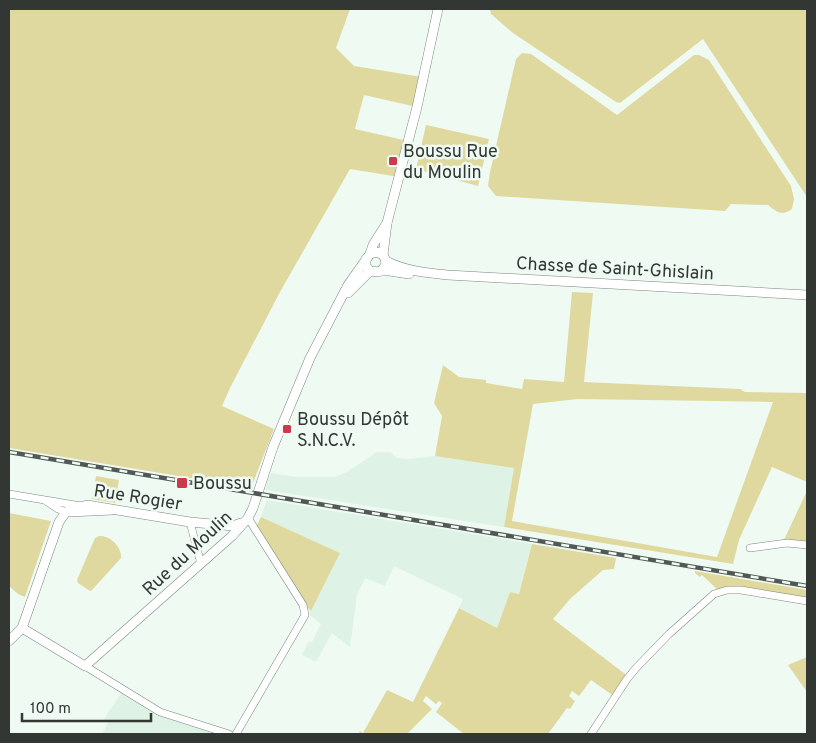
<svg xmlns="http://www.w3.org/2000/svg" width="816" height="743" viewBox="0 0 816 743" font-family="Overpass,sans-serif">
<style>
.built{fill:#dff2e6}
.green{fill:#e0d99f;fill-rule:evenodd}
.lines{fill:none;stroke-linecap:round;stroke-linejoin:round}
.minor-casing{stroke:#7c8680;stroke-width:8}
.tertiary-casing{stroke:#7c8680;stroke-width:10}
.minor{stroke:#fff;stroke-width:7}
.tertiary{stroke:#fff;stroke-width:9}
.rail-casing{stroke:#525855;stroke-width:4.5}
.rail{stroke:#effaf3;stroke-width:2.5;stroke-dasharray:8;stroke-linecap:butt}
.poi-dot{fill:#ca394c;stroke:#effaf3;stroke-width:2}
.labels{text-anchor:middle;stroke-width:5;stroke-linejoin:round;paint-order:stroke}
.poi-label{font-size:18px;fill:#323734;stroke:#effaf3;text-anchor:start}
.street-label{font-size:18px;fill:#323734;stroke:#effaf3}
</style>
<rect width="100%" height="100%" fill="#effaf3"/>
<g class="built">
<polygon points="377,452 390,452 397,458 407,459 435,456 514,468 504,527 265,490 271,473 296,477 335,477 347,472"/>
<polygon points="267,500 532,544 519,594 510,592 497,628 459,608 463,599 394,566 385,586 365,578 357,595 350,647 332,633 316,662 302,655 309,641 312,642 321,624 309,614 340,553 261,517"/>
<polygon points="123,690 160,712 211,729 208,734 106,734 103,733 108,722 104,719"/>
</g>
<g class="green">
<polygon points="9,9 350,9 336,48 354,66 422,77 417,107 364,95 355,129 408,141 399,177 350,169 280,292 230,388 222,406 274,429 251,488 9,448"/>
<polygon points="490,9 807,9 807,197 703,39 620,103 616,102 513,33 491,14"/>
<path d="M522 53 531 54 617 115 694 55H699L709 60 791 186 794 199 792 209C781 217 776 211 768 205L731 204 725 211 496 196 488 186 490 172 516 59Z"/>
<polygon points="426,125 489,139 478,186 416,169"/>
<path d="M572 292 593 293 584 382 740 389 745 392 807 393V482L772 467 739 540 733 564 504 527 514 468 435 456 442 416 434 403 443 365 459 377 486 380V383L522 389 524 379 564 382ZM578 399 773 402 717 557 512 521 533 404Z"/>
<polygon points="96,476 119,480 115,503 92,499"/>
<polygon points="807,491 807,545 782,544"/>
<polygon points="9,513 51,521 25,597 18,594 9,586"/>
<polygon points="261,517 340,553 311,611 306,606 256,527"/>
<path d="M99 536C110 535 122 547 121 558L92 590 90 591 78 583 77 580 95 538Z"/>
<polygon points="532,544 616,558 614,569 603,570 570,599 553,619 629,677 615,697 591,680 579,696 572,691 569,696 575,701 570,709 567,708 548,734 464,734 436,712 442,703 439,701 436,704 426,696 423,701 432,709 407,734 358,734 360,731 363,733 387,690 413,702 459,608 497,628 510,592 519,594"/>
<polygon points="695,571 807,590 807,601 752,592 720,592 702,575 700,577 695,573"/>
<polygon points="807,657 807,692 788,665"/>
</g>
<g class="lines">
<g class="minor-casing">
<g id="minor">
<polyline points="9,494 81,506"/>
<polyline points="46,501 58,509 70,513 112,511"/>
<polyline points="190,522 201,564"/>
<polyline points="750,548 787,543 807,545"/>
<polyline points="85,666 160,712 229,734"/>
<polyline points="236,734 305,615 303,605 248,518"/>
<polyline points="591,734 627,679 637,667 669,634 714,594 727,590 741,590 807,601"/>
</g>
</g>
<g class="tertiary-casing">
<g id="tertiary">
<polyline points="383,255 387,223 417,107 438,9"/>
<path d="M366 259V266L370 271 379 272C386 268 388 262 383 255L377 252 370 254"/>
<path d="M386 261C405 271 427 273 448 275L807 295"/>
<polyline points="383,270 409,274"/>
<polyline points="348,293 370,271"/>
<polyline points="22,628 85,666 232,536 248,518 253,508 273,447 310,358 348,285 370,254 373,245 387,223"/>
<polyline points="9,641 22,628 59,522 66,512 70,510 87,505 190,522 233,526 241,523"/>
</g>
</g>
<use href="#minor" class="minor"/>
<use href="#tertiary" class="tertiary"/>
<g class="rail-casing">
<polyline id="rail" points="9,452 807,586"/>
</g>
<use href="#rail" class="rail"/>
</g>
<g class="poi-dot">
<rect x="388" y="156" width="10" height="10" rx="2.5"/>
<rect x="282" y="424" width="10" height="10" rx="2.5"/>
<rect x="176" y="477" width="12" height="12" rx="2.5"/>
</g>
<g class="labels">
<g class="poi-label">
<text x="403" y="157">Boussu Rue<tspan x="403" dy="21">du Moulin</tspan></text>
<text x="297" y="425">Boussu Dépôt<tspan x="297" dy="21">S.N.C.V.</tspan></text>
<text x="193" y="489">Boussu</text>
</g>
<g class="street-label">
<text transform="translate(615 268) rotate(3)" y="6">Chasse de Saint-Ghislain</text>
<text transform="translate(138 497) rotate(9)" y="6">Rue Rogier</text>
<text transform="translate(187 553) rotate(-43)" y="6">Rue du Moulin</text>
</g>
</g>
<rect width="816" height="743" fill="none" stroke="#323734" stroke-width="20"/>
<path d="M22 713v8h129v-8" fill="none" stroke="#323734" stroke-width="2.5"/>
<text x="30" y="713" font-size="15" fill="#323734" stroke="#effaf3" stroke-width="4" paint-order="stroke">100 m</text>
</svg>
